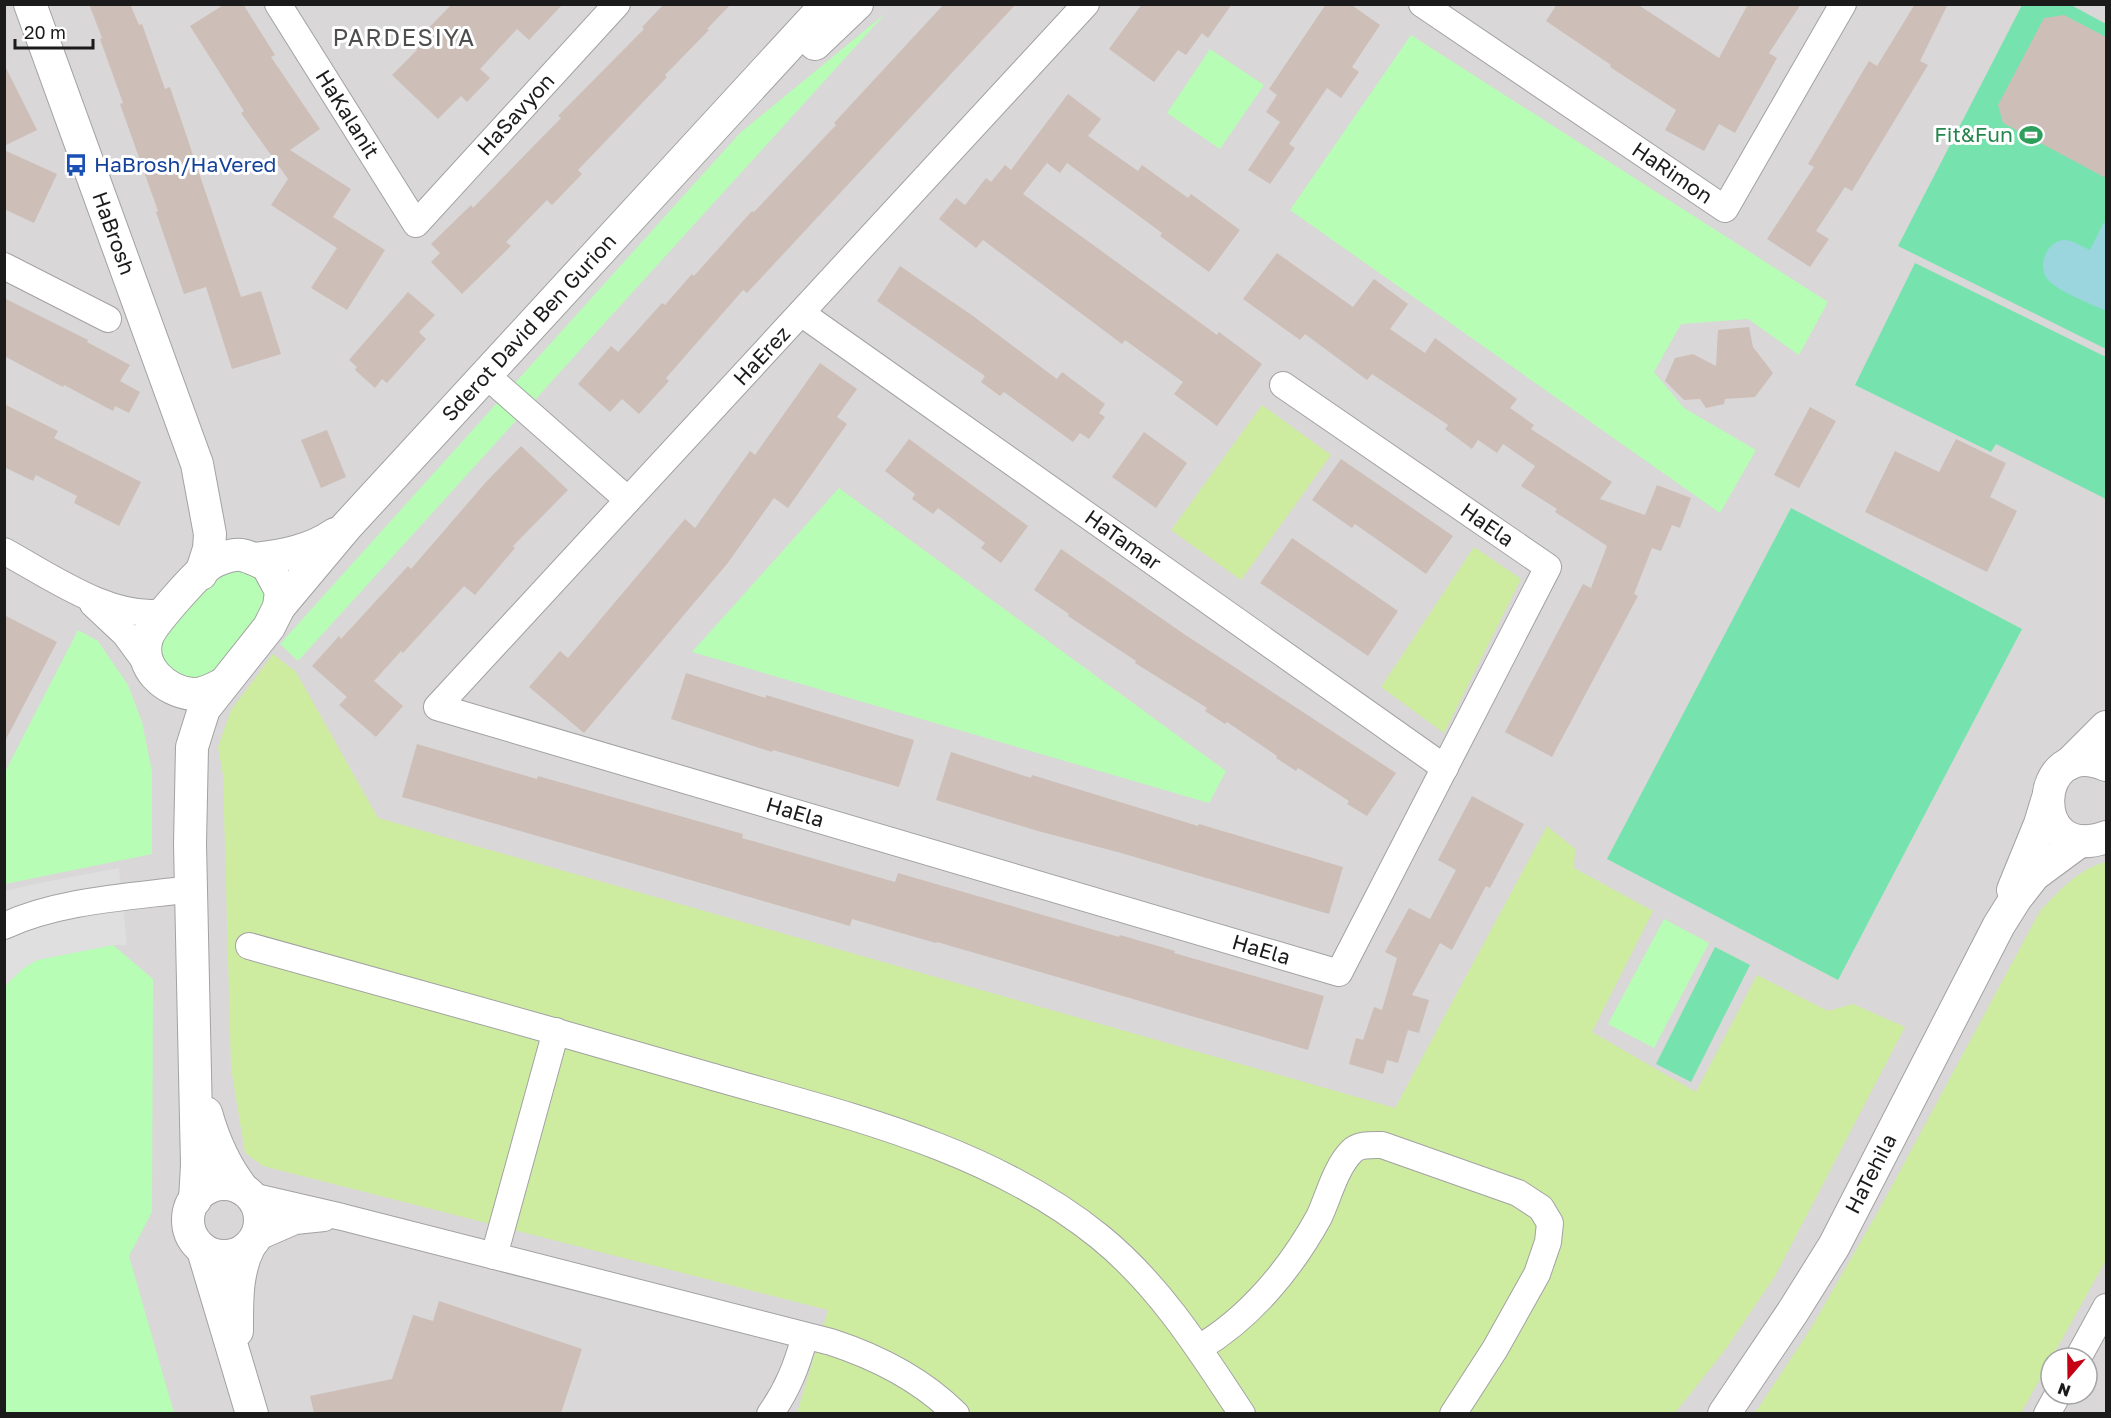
<svg xmlns="http://www.w3.org/2000/svg" width="2111" height="1418" viewBox="0 0 2111 1418" font-family="'Golos Text',sans-serif">
<style>
.residential{fill:#d9d7d7;fill-rule:evenodd}
.grass{fill:#cdeca0}
.park{fill:#b8fdb6}
.pitch{fill:#76e3ae}
.parking{fill:#dfdfdf}
.water{fill:#9bd6df}
.building{fill:#cdbfb8}
.lines{fill:none;stroke-linecap:round;stroke-linejoin:round}
.minor-casing{stroke:#a2a2a2;stroke-width:28}
.tertiary-casing{stroke:#a2a2a2;stroke-width:34}
.minor{stroke:#fff;stroke-width:26}
.tertiary{stroke:#fff;stroke-width:32}
.labels{text-anchor:middle;stroke-width:6;stroke-linejoin:round;paint-order:stroke}
.street-label{font-size:21px;fill:#1b1b1b;stroke:#fff}
.leisure-label{font-size:21px;fill:#27864d;stroke:#fff;text-anchor:end}
.transit-label{font-size:21px;fill:#164399;stroke:#fff;text-anchor:start}
.quarter-label{font-size:24px;letter-spacing:1.5px;fill:#4e4e4e;stroke:#fff}
</style>
<rect width="100%" height="100%" fill="#ede7df"/>
<path class="residential" d="M5 5H2106V1413L5 1414ZM2051 1358H2087V1394H2051Z"/>
<g class="grass">
<polygon points="1262,405 1331,455 1241,580 1171,530"/>
<polygon points="1474,547 1521,579 1444,733 1381,687"/>
<polygon points="273,654 296,672 378,818 1395,1108 1547,826 1575,849 1574,868 1653,911 1592,1032 1696,1092 1757,975 1828,1011 1853,1004 1905,1027 1775,1276 1725,1350 1675,1413 797,1413 828,1310 263,1166 245,1153 231,1068 223,775 218,747 231,710"/>
<path d="M2106 862V1260L2021 1413H1755L1811 1328 1880 1208 2040 911C2059 891 2078 869 2106 862Z"/>
</g>
<g class="park">
<polygon points="886,13 298,661 280,644 740,133"/>
<polygon points="1411,35 1828,302 1799,355 1748,319 1681,324 1654,372 1684,408 1756,450 1720,513 1290,210"/>
<polygon points="1210,49 1264,85 1220,149 1167,113"/>
<polygon points="839,488 1226,771 1209,803 692,652"/>
<polygon points="229,567 260,573 269,604 216,676 194,683 164,669 157,641 167,624"/>
<polygon points="78,630 98,641 128,685 142,722 152,772 152,854 5,884 5,772"/>
<polygon points="1664,919 1709,943 1654,1048 1608,1024"/>
<polygon points="113,945 153,979 152,1212 129,1256 174,1413 5,1414 5,986 22,969 37,960"/>
</g>
<g class="pitch">
<polygon points="2022,5 2071,5 2106,24 2106,349 1898,246"/>
<polygon points="1915,263 2106,357 2106,499 1996,444 1991,452 1855,385"/>
<polygon points="1791,508 2022,629 1838,980 1607,859"/>
<polygon points="1715,947 1750,965 1691,1082 1656,1064"/>
</g>
<polygon class="parking" points="119,868 127,945 113,945 37,960 22,969 5,986 5,891 39,883"/>
<path class="water" d="M2106 221V311C2092 304 2053 290 2046 277 2038 264 2047 242 2063 240 2072 239 2082 247 2090 250L2103 224Z"/>
<g class="building">
<polygon points="89,4 130,4 139,25 142,24 165,89 170,87 241,297 261,291 281,354 232,369 206,287 184,294 156,212 158,211 120,104 123,103 100,39 102,38"/>
<polygon points="225,4 243,4 275,55 271,57 320,129 290,150 351,189 333,217 385,250 347,310 311,288 337,248 271,205 288,179 241,113 244,111 190,26"/>
<polygon points="452,4 563,4 529,40 517,29 480,69 490,78 467,102 461,96 438,119 392,75 417,50 412,45"/>
<polygon points="664,4 731,4 707,29 709,30 665,75 667,77 578,170 582,174 552,205 547,200 506,242 511,246 462,294 431,262 440,253 431,244 471,205 473,208 561,118 558,116 644,29 642,27"/>
<polygon points="944,4 1016,4 747,293 743,290 666,378 669,381 639,414 622,399 610,412 578,384 611,346 618,352 662,303 665,305 692,274 694,276 752,211 754,212 836,125 834,123"/>
<polygon points="1142,4 1232,4 1208,38 1202,33 1186,55 1178,50 1154,82 1109,49"/>
<polygon points="1326,4 1350,4 1380,25 1352,67 1359,72 1341,98 1327,88 1289,144 1295,148 1270,184 1248,170 1280,122 1266,112 1277,95 1269,89"/>
<polygon points="1557,4 1637,4 1719,58 1748,4 1801,4 1769,53 1777,58 1735,133 1719,124 1704,151 1665,130 1676,110 1610,67 1611,65 1546,21"/>
<polygon points="1915,4 1948,4 1920,61 1928,65 1852,191 1845,187 1816,231 1829,239 1810,267 1767,239 1814,167 1808,164 1869,61 1877,66"/>
<polygon points="2064,15 2106,37 2106,178 2003,123 1998,105 2044,18"/>
<polygon points="4,64 37,130 4,146"/>
<polygon points="1068,94 1101,119 1088,136 1138,171 1142,165 1188,198 1191,194 1240,230 1209,272 1160,236 1162,233 1067,163 1060,173 1047,163 1023,194 1217,335 1219,332 1262,364 1217,426 1174,394 1183,382 1125,340 1122,344 983,240 976,248 939,219 956,198 965,205 986,178 991,182 1005,165 1011,170"/>
<polygon points="4,150 57,174 34,223 4,209"/>
<polygon points="1277,253 1353,307 1374,279 1408,304 1390,329 1425,353 1435,338 1517,399 1510,408 1534,425 1531,429 1612,482 1600,499 1645,515 1657,485 1691,498 1680,528 1672,525 1661,551 1652,548 1634,594 1638,596 1552,757 1505,732 1583,584 1591,588 1607,546 1555,512 1557,509 1521,486 1535,466 1503,444 1497,453 1478,440 1472,449 1445,429 1448,425 1372,374 1367,380 1305,334 1300,340 1243,299"/>
<polygon points="900,266 973,316 1057,379 1062,372 1105,404 1099,413 1105,417 1089,439 1080,433 1073,442 1004,392 1000,396 981,382 985,376 877,301"/>
<polygon points="408,292 435,315 419,332 426,339 387,383 382,379 375,388 355,370 357,367 349,360"/>
<polygon points="4,298 88,340 87,342 130,365 120,381 140,392 129,413 115,406 113,411 64,385 63,387 4,356"/>
<polygon points="1749,327 1753,347 1773,373 1755,397 1725,399 1724,404 1706,408 1700,399 1684,400 1665,381 1675,358 1693,354 1716,366 1718,330"/>
<polygon points="820,363 857,389 837,417 847,424 788,508 774,498 727,564 584,733 529,687 560,651 568,658 685,519 695,528 750,451 755,455"/>
<polygon points="4,404 58,431 54,438 141,482 119,526 74,503 77,496 36,475 33,481 4,467"/>
<polygon points="1810,407 1836,421 1799,488 1774,475"/>
<polygon points="327,430 346,477 321,488 301,440"/>
<polygon points="1144,432 1187,463 1156,508 1112,477"/>
<polygon points="909,439 1028,526 1001,563 981,548 985,543 938,508 933,514 912,499 915,494 885,471"/>
<polygon points="1956,439 2006,463 1990,497 2017,511 1987,572 1865,512 1895,451 1939,472"/>
<polygon points="521,446 568,490 513,546 515,548 475,595 464,586 403,653 401,651 374,681 403,706 376,737 339,705 347,697 312,666 339,636 341,639 408,566 411,569 486,482"/>
<polygon points="1341,459 1453,536 1426,574 1355,524 1352,528 1312,500"/>
<polygon points="1292,538 1398,611 1368,656 1260,583"/>
<polygon points="1061,549 1184,634 1396,773 1367,816 1347,804 1349,801 1298,768 1296,771 1276,758 1277,756 1227,722 1225,724 1205,711 1207,708 1135,663 1136,661 1068,616 1069,614 1034,590"/>
<polygon points="4,615 57,642 4,743"/>
<polygon points="686,673 766,698 766,695 914,740 899,787 773,750 772,752 671,719"/>
<polygon points="417,744 537,779 538,776 687,818 743,834 742,838 895,882 898,873 1119,937 1120,935 1175,951 1174,953 1324,996 1308,1050 937,942 936,943 852,919 850,926 402,797"/>
<polygon points="951,752 1031,778 1032,775 1198,826 1199,824 1343,867 1329,914 1121,853 1038,831 936,800"/>
<polygon points="1472,796 1524,824 1490,888 1486,886 1452,950 1440,943 1412,995 1429,1000 1419,1033 1408,1030 1398,1063 1387,1060 1383,1074 1349,1064 1356,1038 1363,1040 1374,1007 1382,1010 1397,958 1385,952 1409,908 1430,919 1456,870 1438,860"/>
<polygon points="439,1301 582,1349 561,1413 314,1413 310,1396 392,1379 413,1315 433,1321"/>
</g>
<g class="lines">
<g class="minor-casing">
<g id="minor">
<path id="s1" d="M278 4 416 224 617 4"/>
<path id="s2" d="M1086 4 437 707 1339 973 1548 567 1283 385"/>
<path id="s3" d="M1422 4 1725 209 1843 4"/>
<polyline points="4,266 108,319"/>
<path id="s4" d="M801 313 1445 768"/>
<polyline points="486,375 628,500"/>
<path d="M4 551C50 576 111 620 164 612"/>
<polyline points="93,604 125,634 147,664"/>
<path d="M4 926C60 900 131 897 191 889"/>
<path d="M249 946C401 988 552 1030 703 1074 840 1114 986 1145 1100 1237 1160 1286 1200 1350 1242 1414"/>
<path d="M251 1196 342 1217 831 1342C877 1357 921 1379 956 1414"/>
<polyline points="256,1238 295,1221 324,1218"/>
<polyline points="494,1256 556,1031"/>
<path d="M1199 1348C1250 1318 1291 1268 1319 1217 1329 1196 1335 1168 1352 1151 1359 1144 1372 1145 1382 1145L1518 1193 1541 1208 1550 1223 1548 1242 1537 1274 1495 1349 1453 1414"/>
<polyline points="2078,1358 2106,1307"/>
<path d="M770 1414C788 1389 797 1365 805 1336"/>
<polyline points="2047,1414 2058,1394"/>
</g>
</g>
<g class="tertiary-casing">
<g id="tertiary">
<path id="s5" d="M30 4 197 464 210 534 209 549 201 574"/>
<polyline points="815,44 857,4"/>
<path d="M254 559C283 556 310 551 335 534"/>
<path id="s6" d="M279 607 346 527 827 4"/>
<polyline points="2069,764 2106,727"/>
<path d="M2106 765C2032 733 2026 866 2106 837"/>
<polyline points="2013,890 2040,824 2047,801"/>
<path d="M206 1113C214 1141 224 1165 242 1188"/>
<circle cx="224" cy="1220" r="36"/>
<path d="M195 1200 197 1165 190 844 192 747 204 709 269 627 279 607 281 591 267 565C259 562 250 556 241 555 232 554 218 559 210 564 197 574 152 623 147 638 138 667 165 691 192 694 203 695 213 689 223 684"/>
<polyline points="203,1250 252,1414"/>
<path d="M237 1331C237 1302 236 1273 249 1247"/>
<path id="s7" d="M1724 1414 1794 1310 1834 1246 1999 925 2016 898 2034 875 2080 841"/>
</g>
</g>
<use href="#minor" class="minor"/>
<use href="#tertiary" class="tertiary"/>
</g>
<defs>
<g id="stadium-bare" transform="scale(1.8)"><path d="M0-5a6.5 5 0 1 0 0 10a6.5 5 0 1 0 0-10ZM-3.5-1.8h7v3.6h-7Z" fill="#2e9e5b" stroke="#fff" stroke-width="2.5" paint-order="stroke"/></g>
<g id="bus-bare" transform="scale(1.8)"><path d="M-5-6H5V4H4V6H2V4H-2V6H-4V4H-5ZM-3.5-4V0h7V-4ZM-3.5 1.2v1.5H-2V1.2ZM2 1.2v1.5H3.5V1.2Z" fill="#1a4fb4" stroke="#fff" stroke-width="2.5" paint-order="stroke"/></g>
</defs>
<g fill-rule="evenodd">
<use href="#stadium-bare" x="2031" y="135"/>
<use href="#bus-bare" x="76" y="165"/>
</g>
<g class="labels">
<g class="street-label">
<text dy="7" stroke="none"><textPath href="#s1" startOffset="408">HaSavyon</textPath></text>
<text dy="7" stroke="none"><textPath href="#s1" startOffset="130">HaKalanit</textPath></text>
<text dy="7" stroke="none"><textPath href="#s3" startOffset="302">HaRimon</textPath></text>
<text dy="7" stroke="none"><textPath href="#s5" startOffset="244">HaBrosh</textPath></text>
<text dy="7" stroke="none"><textPath href="#s6" startOffset="375">Sderot David Ben Gurion</textPath></text>
<text transform="translate(762 356) rotate(-47)" y="7">HaErez</text>
<text transform="translate(1487 525) rotate(35)" y="7">HaEla</text>
<text dy="7" stroke="none"><textPath href="#s4" startOffset="394">HaTamar</textPath></text>
<text dy="7" stroke="none"><textPath href="#s2" startOffset="1330">HaEla</textPath></text>
<text dy="7" stroke="none"><textPath href="#s2" startOffset="1816">HaEla</textPath></text>
<text dy="7" stroke="none"><textPath href="#s7" startOffset="282">HaTehila</textPath></text>
</g>
<g class="leisure-label">
<text x="2013" y="142">Fit&amp;Fun</text>
</g>
<g class="transit-label">
<text x="94" y="172">HaBrosh/HaVered</text>
</g>
<g class="quarter-label">
<text x="404" y="46">PARDESIYA</text>
</g>
</g>
<rect width="2111" height="1418" fill="none" stroke="#1b1b1b" stroke-width="12"/>
<g transform="translate(2069 1376) rotate(200)"><circle r="28" fill="#ffffff" stroke="#a4a4a4" stroke-width="1.5"/>
<path d="M0-4.5L10 22L0 15L-10 22Z" fill="#c50014"/>
<text y="-9" font-size="16" font-weight="bold" text-anchor="middle" fill="#1b1b1b">N</text>
</g>
<path d="M15 39v9h78v-9" fill="none" stroke="#1b1b1b" stroke-width="3"/>
<text x="24" y="39" font-size="18" fill="#1b1b1b" stroke="#ffffff" stroke-width="4.5" paint-order="stroke">20 m</text>
</svg>
